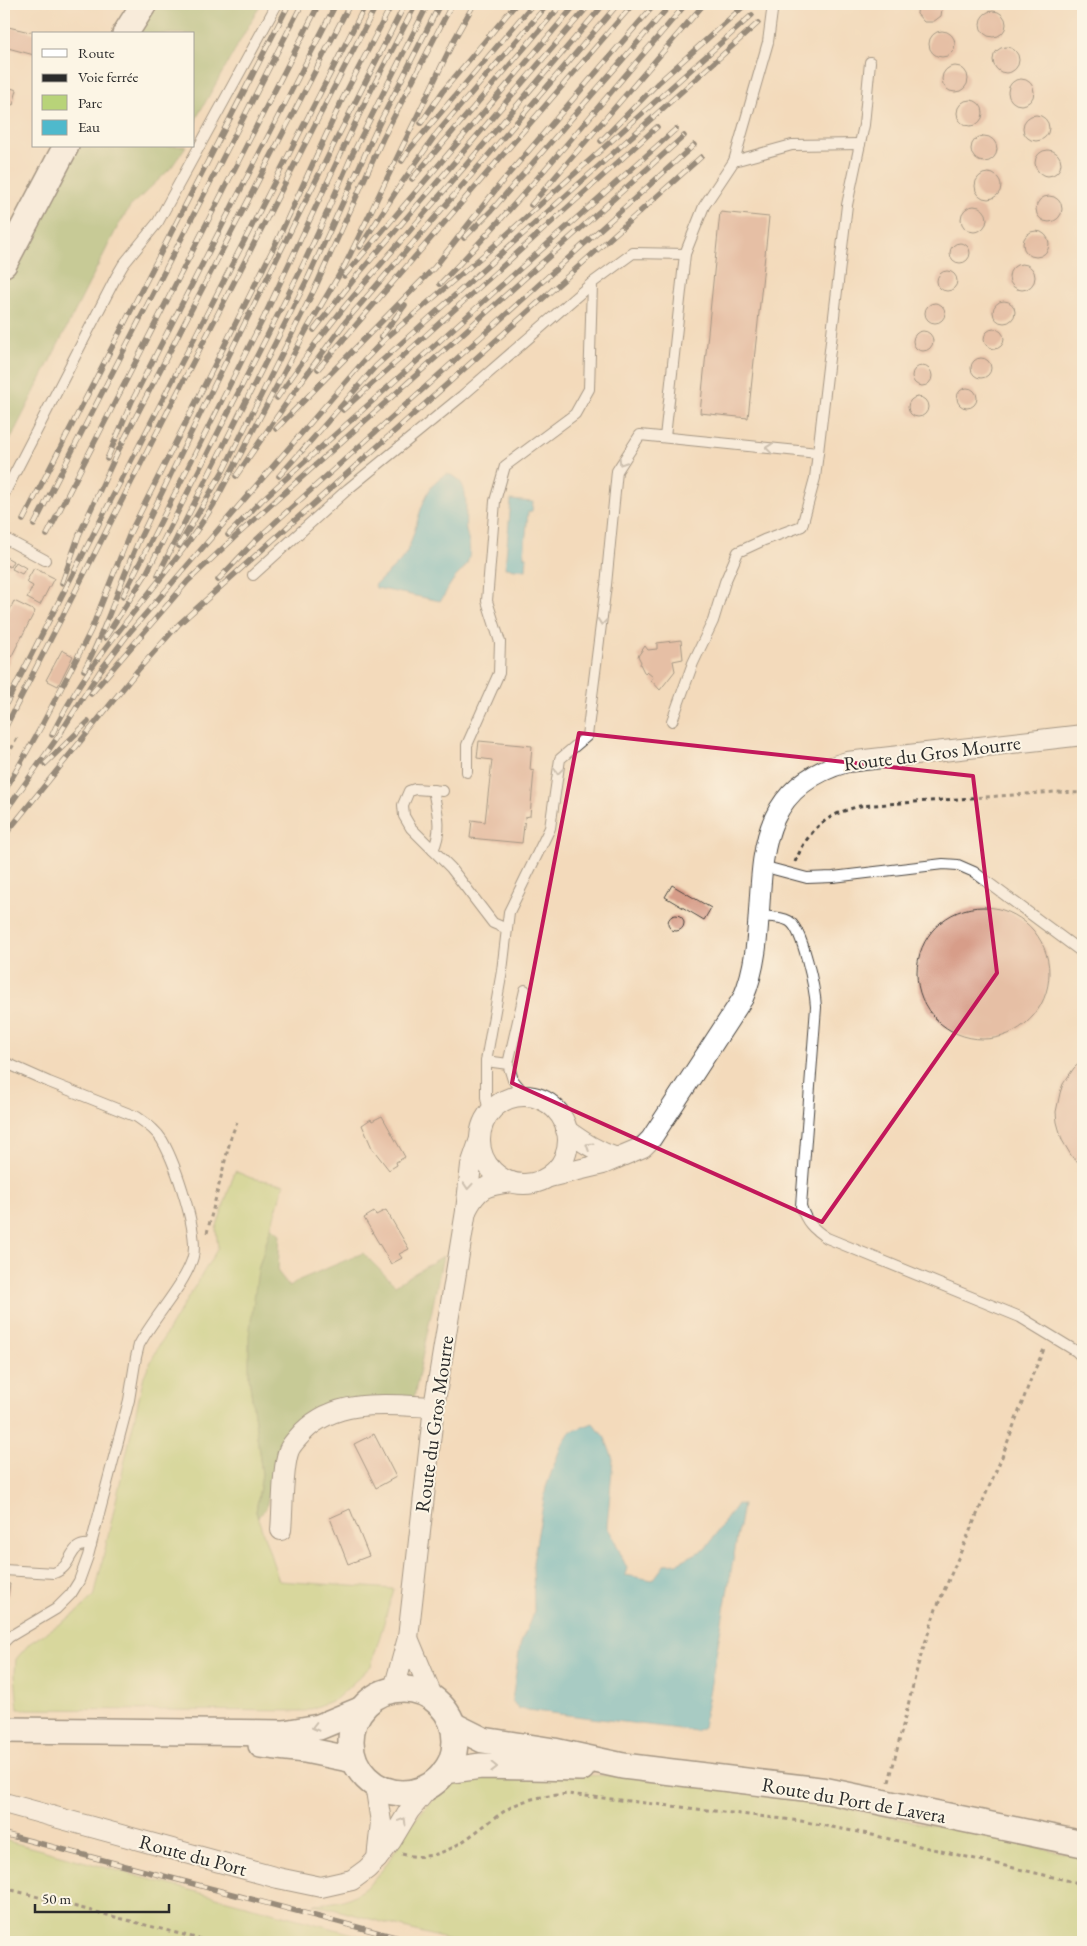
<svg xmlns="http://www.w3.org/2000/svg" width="1087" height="1946" viewBox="0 0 1087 1946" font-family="'EB Garamond',serif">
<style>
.green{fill:#b8d379;stroke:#727f52}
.forest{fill:#92b569;stroke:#5e704a}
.water{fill:#4fb9cc;stroke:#3d727c}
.building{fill:#d79d89}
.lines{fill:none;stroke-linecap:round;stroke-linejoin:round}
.service-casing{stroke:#494541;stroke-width:12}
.minor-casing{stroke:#494541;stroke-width:22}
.tertiary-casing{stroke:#494541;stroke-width:28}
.path{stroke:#494541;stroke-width:3;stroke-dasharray:4 4;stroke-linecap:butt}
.service{stroke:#fff;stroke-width:10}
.minor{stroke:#fff;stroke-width:20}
.tertiary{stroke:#fff;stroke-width:25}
.rail-casing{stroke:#2b2b2b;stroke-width:5.5}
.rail{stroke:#fcf5e5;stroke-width:4;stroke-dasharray:11;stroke-linecap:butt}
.oneway{stroke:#a0a0a0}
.marked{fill:none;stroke:#c2185b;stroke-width:4;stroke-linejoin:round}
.labels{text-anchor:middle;stroke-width:4;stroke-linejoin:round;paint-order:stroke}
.street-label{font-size:20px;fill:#2b2b2b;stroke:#fcf5e5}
</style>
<rect width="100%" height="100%" fill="#fcf5e5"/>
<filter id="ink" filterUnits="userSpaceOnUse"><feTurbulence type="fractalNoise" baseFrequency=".02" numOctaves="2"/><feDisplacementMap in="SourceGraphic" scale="10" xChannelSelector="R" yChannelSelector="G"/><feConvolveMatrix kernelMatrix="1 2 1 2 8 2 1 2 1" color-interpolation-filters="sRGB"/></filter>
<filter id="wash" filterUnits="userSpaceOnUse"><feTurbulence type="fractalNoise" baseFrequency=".0096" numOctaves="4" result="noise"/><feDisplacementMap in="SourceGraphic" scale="20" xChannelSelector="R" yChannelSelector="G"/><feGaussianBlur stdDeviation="1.12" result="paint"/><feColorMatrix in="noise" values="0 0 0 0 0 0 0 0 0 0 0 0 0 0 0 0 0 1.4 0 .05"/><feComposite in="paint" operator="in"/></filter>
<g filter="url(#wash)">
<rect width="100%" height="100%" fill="#f3dabb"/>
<g class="green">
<polygon points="235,1171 251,1178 284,1184 258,1270 249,1376 262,1474 256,1512 279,1581 394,1589 371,1666 336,1699 306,1711 18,1709 15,1674 16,1659 30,1643 78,1612 95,1594 144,1376 158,1347 218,1248 216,1229"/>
<path d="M624 1775 787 1797 963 1831 1083 1857V1942H457L314 1904C329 1903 345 1902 358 1893 379 1880 389 1859 402 1839 418 1813 439 1789 468 1777Z"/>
<polygon points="4,1840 383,1942 4,1942"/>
</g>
<g class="forest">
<polygon points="154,4 261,4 197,117 194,128 194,34 135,34"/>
<polygon points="76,146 186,146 171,168 130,207 117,228 4,452 4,284"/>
<polygon points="271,1227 280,1234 278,1272 290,1287 299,1280 363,1253 395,1285 443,1256 414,1398 320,1409 295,1424 286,1434 278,1453 266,1508 258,1517 256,1512 262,1474 249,1376 249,1336 258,1270"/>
</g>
<g class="water">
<path d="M447 474C473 478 464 512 466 530 468 539 471 547 469 557 467 570 456 574 450 585 446 590 445 597 440 601L376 588 375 585C385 575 401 563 407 551 418 529 422 482 447 474Z"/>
<polygon points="511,500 533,502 532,511 528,512 524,557 527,557 526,570 505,568"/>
<path d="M593 1423 605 1438 613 1459 607 1527C616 1540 620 1554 627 1568L625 1575 653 1580 665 1564 677 1563 705 1549 737 1504 743 1505 703 1727 696 1731 519 1709 512 1701 520 1645 534 1611 533 1562 546 1487 561 1446 570 1432Z"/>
</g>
<g id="blocks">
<g class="building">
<polygon points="918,4 941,4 942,9 941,16 933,22 924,22 917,14"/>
<circle cx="993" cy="24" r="13"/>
<polygon points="4,26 34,33 34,55 4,47"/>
<circle cx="942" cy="44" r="13"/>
<circle cx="1006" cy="60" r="13"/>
<circle cx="955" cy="79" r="13"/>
<circle cx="1021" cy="92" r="13"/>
<polygon points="4,86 17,90 13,105 4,102"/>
<circle cx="970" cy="113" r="13"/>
<circle cx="1036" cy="128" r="13"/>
<circle cx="984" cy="149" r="13"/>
<circle cx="1048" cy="163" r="13"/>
<circle cx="988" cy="186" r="13"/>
<circle cx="1049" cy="209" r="13"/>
<circle cx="974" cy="219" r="13"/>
<polygon points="720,212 769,217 748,418 700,413"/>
<circle cx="1036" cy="244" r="13"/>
<circle cx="960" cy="253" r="10"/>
<circle cx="1022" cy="277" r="13"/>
<circle cx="947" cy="281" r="10"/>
<circle cx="1004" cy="312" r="11"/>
<circle cx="935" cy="313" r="10"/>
<circle cx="994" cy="339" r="10"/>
<circle cx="923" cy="341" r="10"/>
<circle cx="981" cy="368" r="10"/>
<circle cx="922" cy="376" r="10"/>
<circle cx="967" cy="398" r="10"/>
<circle cx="918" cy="407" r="10"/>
<polygon points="4,556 13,561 10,567 4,564"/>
<polygon points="16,562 26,568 22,574 12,569"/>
<polygon points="34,568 54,578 40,605 27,598 33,586 26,582"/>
<polygon points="14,601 35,611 4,671 4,621"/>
<polygon points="681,640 683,659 673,661 675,671 660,690 651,680 653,677 647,672 645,674 640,664 641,662 638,656 645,646 648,650 657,649 657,643"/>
<polygon points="62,650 73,656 58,686 46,680"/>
<polygon points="479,741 532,746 530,770 534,771 530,816 525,817 522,843 470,838 472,820 485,822 492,760 477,758"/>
<polygon points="672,885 711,908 704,920 665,897"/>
<circle cx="983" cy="973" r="66"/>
<circle cx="676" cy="923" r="8"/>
<polygon points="1083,1060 1083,1166 1072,1157 1062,1140 1057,1122 1056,1112 1060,1093 1063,1084 1074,1068"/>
<polygon points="382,1116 405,1157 396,1162 397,1165 389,1170 372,1148 362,1125 371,1119 372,1121"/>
<polygon points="386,1210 409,1249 399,1254 402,1258 391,1264 364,1218 374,1212 376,1215"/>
<polygon points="374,1434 396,1477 376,1488 354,1444"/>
<polygon points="350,1509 369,1556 348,1564 330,1518"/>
<polygon points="4,1583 10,1584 8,1596 4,1595"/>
</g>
</g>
</g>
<g filter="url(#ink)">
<use href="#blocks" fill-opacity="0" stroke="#494541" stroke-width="1"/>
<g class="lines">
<g class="service-casing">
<g id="service">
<polyline points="734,161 768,42 773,4"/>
<polyline points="665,437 685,254 704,206 734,161 792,145 860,144"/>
<polyline points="4,494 116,277 123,265 158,222 277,4"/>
<polyline points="4,538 45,560"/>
<polyline points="253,575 348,489 462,396 592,283"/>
<polyline points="672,721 693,663 713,621 725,582 738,552 764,540 802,526 815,478 847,205 864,125 870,62"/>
<polyline points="467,772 467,745 499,673 500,642 487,601 495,501 505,466 575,414 589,389 592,283 633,253 685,254"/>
<path d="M433 790C437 811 443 830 433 850"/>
<polyline points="443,791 415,789 409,791 403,805 404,816 411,828 451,868 493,923 507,929"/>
<polyline points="762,866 807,878 833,877 943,864 958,865 974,872 1083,953"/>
<path d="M758 916C768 917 780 916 789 921 803 929 815 990 816 1007L801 1206C806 1222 813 1229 827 1238L1020 1317 1076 1351 1083 1358"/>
<polyline points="486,1061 508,1064 513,1080 526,1096"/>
<path d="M4 1062 49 1082 137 1117C146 1123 156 1130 162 1140 175 1163 201 1236 192 1260 182 1288 154 1317 139 1345L136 1357 129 1400 88 1556 79 1581 71 1594 56 1609 9 1637 4 1642"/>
<polyline points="508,1064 525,990"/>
<polyline points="489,1113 486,1097 486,1061 502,971 509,912 550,828 560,759 587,736 606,585 617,471 640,435 818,453"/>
<path d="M4 1570 54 1573C75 1566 67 1542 91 1545"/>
</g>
</g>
<g class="minor-casing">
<g id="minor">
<circle cx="524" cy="1140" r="44"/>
<path d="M480 1139 471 1165 466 1211C478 1187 486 1185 511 1182"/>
<path d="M617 1158 643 1147 651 1139 743 998C780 913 725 796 847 762L1083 735"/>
<path d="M549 1177 603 1164 617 1158C597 1152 583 1142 566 1130"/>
<path d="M281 1530C283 1510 282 1468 289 1450 292 1443 298 1438 303 1432 337 1397 390 1405 434 1407"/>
<polyline points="408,1638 434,1407 466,1211"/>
<polyline points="394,1689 408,1638 433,1698"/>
<polyline points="375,1784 381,1822 377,1859"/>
<polyline points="4,1803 278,1878 321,1887 352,1880 367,1869 377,1859 391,1841 409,1811 431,1785"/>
</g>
</g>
<g class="tertiary-casing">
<g id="tertiary">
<polyline points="125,34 144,4"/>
<polyline points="4,264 66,146"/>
<circle cx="403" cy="1741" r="52"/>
<polyline points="453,1725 483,1740 554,1751 623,1766 828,1791 1083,1844"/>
<polyline points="4,1730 284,1733 319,1727 360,1710"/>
<polyline points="261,1745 305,1750 354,1760"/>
<polyline points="445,1771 481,1766 582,1768"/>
</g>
</g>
<g class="path">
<polyline points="4,763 17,738"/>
<path d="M795 862C809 829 825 815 860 806L1055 792 1083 793"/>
<polyline points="207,1233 231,1137 237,1122"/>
<polyline points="889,1782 918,1665 936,1609 1002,1457 1032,1376 1045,1347"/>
<path d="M402 1854C449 1867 477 1825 515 1805 532 1797 549 1796 568 1794L801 1821 868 1834 1083 1884"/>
<polyline points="4,1888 211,1942"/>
</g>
<use href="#service" class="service"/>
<use href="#minor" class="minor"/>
<use href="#tertiary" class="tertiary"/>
<g class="rail-casing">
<g id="rail">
<polyline points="421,123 443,91 516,4"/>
<polyline points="601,141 658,83 746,4"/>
<polyline points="402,161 409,150 533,4"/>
<polyline points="412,179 562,4"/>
<polyline points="531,205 704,4"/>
<polyline points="464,238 491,211 671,4"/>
<polyline points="360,247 401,184 437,133 548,4"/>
<polyline points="344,276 576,4"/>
<path d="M440 284C527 195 605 98 686 4"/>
<polyline points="314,330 355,278 590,4"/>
<polyline points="381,337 405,305"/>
<polyline points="318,369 633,4"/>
<polyline points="277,398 315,344 346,305 604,4"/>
<polyline points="343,410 657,127"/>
<polyline points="276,429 434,268 501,183 655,4"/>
<polyline points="302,451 376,366 758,23"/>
<polyline points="107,459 132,401 336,4"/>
<polyline points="236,476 301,382 346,321 618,4"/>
<polyline points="279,476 306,446"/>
<polyline points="23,520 289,4"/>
<polyline points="34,525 302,4"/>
<polyline points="47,535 319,4"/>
<polyline points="228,535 262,500 676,129"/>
<polyline points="179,546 223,471 315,288 383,138 452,4"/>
<polyline points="158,575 308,278 379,124 440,4"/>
<polyline points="218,580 255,541 281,517 694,145"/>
<polyline points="62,583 79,535 118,451 350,4"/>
<polyline points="123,596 264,317 367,98 416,4"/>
<polyline points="105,638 146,574 162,543 300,271 317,235 352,155 428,4"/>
<path d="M84 670C107 628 120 581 140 538 226 359 315 181 405 4"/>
<polyline points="91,694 188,581 236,536 684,136"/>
<polyline points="4,708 366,4"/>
<polyline points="4,730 377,4"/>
<path d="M52 735C56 726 61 717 66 708 107 635 170 576 214 504L307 329 345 265 455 38 474 4"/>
<polyline points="59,735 100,671 129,633 363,362 385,339 486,253 752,15"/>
<polyline points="45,764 88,722"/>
<polyline points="4,792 41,727 80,652 91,630 130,533 279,237 343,98 392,4"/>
<polyline points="5,812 62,731"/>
<polyline points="4,836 138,670 179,624 701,157"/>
<polyline points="4,1834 414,1942"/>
</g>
</g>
<use href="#rail" class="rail"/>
</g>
<defs><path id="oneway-chevron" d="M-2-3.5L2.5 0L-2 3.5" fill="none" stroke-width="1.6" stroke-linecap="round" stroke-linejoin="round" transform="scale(1.25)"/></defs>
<g class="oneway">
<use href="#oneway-chevron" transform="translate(769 448) rotate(-174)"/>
<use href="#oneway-chevron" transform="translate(622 462) rotate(123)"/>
<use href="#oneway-chevron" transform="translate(602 622) rotate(97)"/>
<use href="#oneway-chevron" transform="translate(558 771) rotate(98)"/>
<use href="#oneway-chevron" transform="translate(589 1146) rotate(-148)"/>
<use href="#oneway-chevron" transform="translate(468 1186) rotate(94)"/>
<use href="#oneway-chevron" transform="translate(315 1727) rotate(166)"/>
<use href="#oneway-chevron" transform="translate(494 1767) rotate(1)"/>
<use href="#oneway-chevron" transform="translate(403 1821) rotate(-59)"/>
</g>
</g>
<path d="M0 0H1087V1946H0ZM579 733 973 776 997 973 822 1222 512 1083Z" fill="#f3dabb" fill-opacity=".55" fill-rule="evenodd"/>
<path class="marked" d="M579 733 973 776 997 973 822 1222 512 1083Z"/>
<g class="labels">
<g class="street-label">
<text transform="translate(932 753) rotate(-7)" y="7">Route du Gros Mourre</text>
<text transform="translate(434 1424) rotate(-82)" y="7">Route du Gros Mourre</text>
<text transform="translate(854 1800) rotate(10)" y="7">Route du Port de Lavera</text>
<text transform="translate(193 1855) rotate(15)" y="7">Route du Port</text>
</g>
</g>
<rect width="1087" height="1946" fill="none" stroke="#fcf5e5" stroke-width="20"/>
<rect x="32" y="32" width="162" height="115" fill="#fcf5e5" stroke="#a8a49b"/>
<rect x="42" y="49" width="25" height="8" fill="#ffffff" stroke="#a8a49b"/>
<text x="78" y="58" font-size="15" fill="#2b2b2b">Route</text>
<rect x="42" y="74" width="25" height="8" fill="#2b2b2b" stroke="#a8a49b"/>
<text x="78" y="82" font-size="15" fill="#2b2b2b">Voie ferrée</text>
<rect x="42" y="95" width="25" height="15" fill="#b8d379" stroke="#a8a49b"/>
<text x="78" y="108" font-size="15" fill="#2b2b2b">Parc</text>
<rect x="42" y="120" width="25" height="15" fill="#4fb9cc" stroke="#a8a49b"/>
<text x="78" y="132" font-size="15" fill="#2b2b2b">Eau</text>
<path d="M35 1904v8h134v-8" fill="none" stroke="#2b2b2b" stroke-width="2.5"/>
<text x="42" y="1904" font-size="15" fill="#2b2b2b" stroke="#fcf5e5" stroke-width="4" paint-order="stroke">50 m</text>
</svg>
